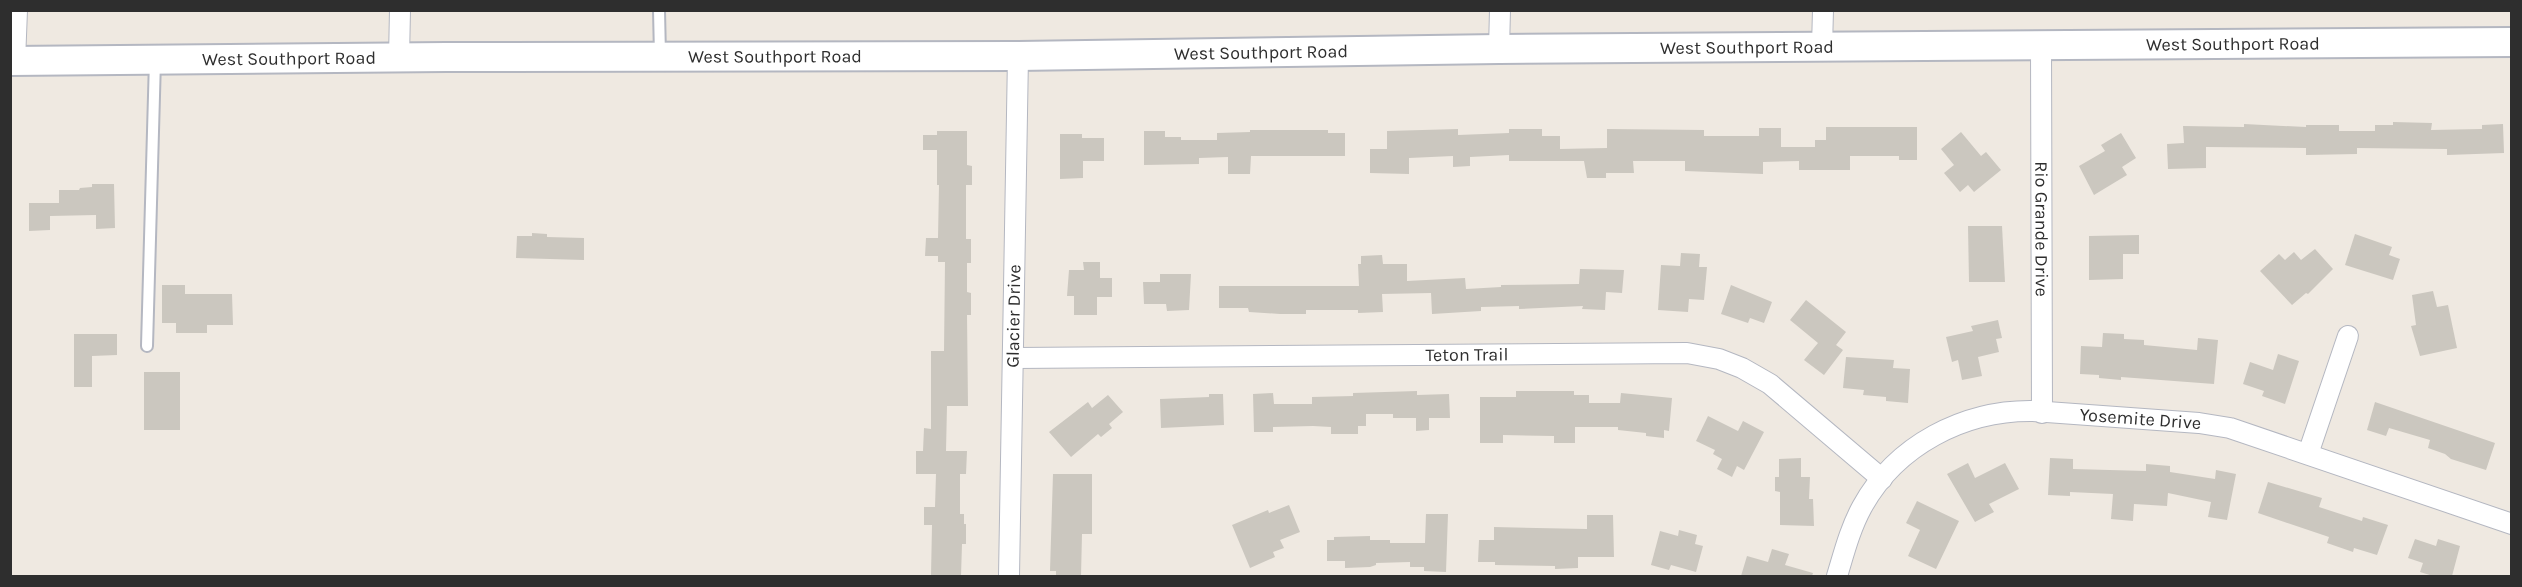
<svg xmlns="http://www.w3.org/2000/svg" width="2522" height="587" viewBox="0 0 2522 587" font-family="Karla,sans-serif">
<style>
.building{fill:#cbc7bf}
.lines{fill:none;stroke-linecap:round;stroke-linejoin:round}
.service-casing{stroke:#b4b7c1;stroke-width:14}
.minor-casing{stroke:#b4b7c1;stroke-width:22}
.secondary-casing{stroke:#b4b7c1;stroke-width:32}
.service{stroke:#fff;stroke-width:10}
.minor{stroke:#fff;stroke-width:20}
.secondary{stroke:#fff;stroke-width:28}
.labels{text-anchor:middle;stroke-width:4.5;stroke-linejoin:round;paint-order:stroke}
.street-label{font-size:18px;fill:#2e2e2e;stroke:#fff}
</style>
<rect width="100%" height="100%" fill="#efe9e1"/>
<g class="building">
<polygon points="2393,122 2432,123 2431,130 2482,129 2482,125 2503,124 2504,153 2447,155 2447,149 2357,148 2357,154 2306,155 2306,148 2206,147 2206,168 2168,169 2167,144 2184,143 2183,126 2244,127 2244,124 2306,127 2306,125 2339,125 2339,131 2375,131 2375,125 2393,125"/>
<polygon points="1826,127 1917,127 1917,160 1899,160 1899,156 1850,156 1850,170 1799,170 1799,161 1763,162 1763,174 1685,171 1685,161 1633,161 1634,173 1606,173 1606,178 1587,178 1584,161 1509,161 1509,155 1470,157 1470,166 1453,167 1453,156 1409,158 1409,174 1370,173 1370,149 1387,149 1387,131 1458,129 1458,135 1509,133 1509,129 1542,129 1542,136 1560,136 1560,149 1607,148 1607,129 1704,130 1704,136 1759,136 1759,128 1781,128 1781,147 1815,147 1815,140 1826,140"/>
<polygon points="1250,130 1328,130 1328,133 1345,133 1345,156 1251,156 1250,174 1228,174 1228,157 1199,158 1199,164 1144,165 1144,131 1165,131 1165,137 1181,137 1181,140 1217,140 1217,133 1250,132"/>
<polygon points="937,131 967,131 967,165 972,166 972,185 966,185 966,239 971,239 971,263 967,263 967,292 971,293 971,315 967,315 968,406 947,406 946,451 967,451 966,474 960,474 960,514 964,514 964,524 966,524 966,544 962,544 961,576 931,576 932,525 924,525 924,507 935,507 936,474 916,474 916,451 923,451 924,428 931,429 931,351 944,351 945,262 938,262 938,256 925,256 926,238 938,238 939,185 937,185 937,150 923,150 923,135 937,135"/>
<polygon points="1961,132 1981,156 1986,152 2001,170 1974,192 1968,185 1960,192 1944,173 1954,165 1941,149"/>
<polygon points="2121,133 2136,158 2122,167 2127,175 2094,195 2079,166 2105,151 2101,145"/>
<polygon points="1060,134 1082,134 1082,138 1104,138 1104,161 1083,161 1083,178 1060,179"/>
<polygon points="92,184 114,184 115,228 96,229 96,215 50,216 50,230 29,231 29,203 59,203 59,190 79,190 80,188 92,187"/>
<polygon points="1968,226 2002,226 2005,282 1969,282"/>
<polygon points="532,233 547,234 547,237 584,238 584,260 516,258 517,236 532,236"/>
<polygon points="2355,234 2392,247 2389,255 2400,259 2393,280 2345,265"/>
<polygon points="2139,235 2139,254 2123,254 2123,279 2089,280 2089,236"/>
<polygon points="2315,249 2333,269 2308,294 2306,293 2292,305 2260,271 2279,254 2285,260 2294,252 2301,260"/>
<polygon points="1681,253 1700,254 1699,267 1707,267 1704,300 1689,299 1688,312 1658,310 1661,265 1680,266"/>
<polygon points="1382,255 1383,264 1407,264 1407,281 1465,278 1466,289 1501,287 1501,285 1579,284 1580,269 1624,270 1622,293 1606,292 1605,310 1582,309 1583,306 1519,309 1519,306 1481,307 1481,311 1432,314 1431,293 1382,294 1383,312 1358,313 1358,310 1306,310 1306,314 1280,314 1249,312 1248,308 1219,308 1219,286 1359,286 1358,264 1361,264 1361,256"/>
<polygon points="1083,262 1100,262 1100,278 1112,278 1112,297 1097,297 1097,315 1074,315 1074,296 1067,296 1069,270 1084,270"/>
<polygon points="1160,274 1191,274 1189,310 1167,311 1166,304 1144,304 1143,282 1160,282"/>
<polygon points="162,285 185,285 185,294 232,294 233,325 207,325 207,333 176,333 176,323 162,323"/>
<polygon points="1731,285 1772,302 1764,323 1750,318 1748,323 1721,314"/>
<polygon points="2433,291 2437,307 2448,305 2457,348 2420,356 2411,326 2416,325 2412,295"/>
<polygon points="1806,300 1846,332 1836,345 1843,350 1824,375 1804,360 1818,343 1790,320"/>
<polygon points="1998,320 2002,338 1996,339 1999,352 1978,357 1982,376 1962,380 1958,360 1952,362 1946,337 1973,331 1971,326"/>
<polygon points="2103,333 2124,334 2124,339 2144,340 2144,345 2197,350 2198,338 2218,340 2214,384 2121,377 2121,380 2099,378 2099,375 2080,374 2081,346 2102,347"/>
<polygon points="74,334 117,334 117,355 92,356 92,387 74,387"/>
<polygon points="2278,354 2299,361 2285,404 2262,396 2264,391 2243,384 2250,362 2273,370"/>
<polygon points="1846,357 1894,360 1893,368 1910,369 1908,403 1886,401 1886,397 1863,395 1864,390 1843,388"/>
<rect x="144" y="372" width="36" height="58"/>
<polygon points="1417,391 1417,395 1449,394 1450,418 1429,418 1429,430 1416,431 1416,418 1393,418 1393,414 1366,414 1366,426 1358,426 1358,434 1331,434 1331,427 1313,426 1273,427 1273,432 1254,432 1253,394 1273,393 1274,404 1312,404 1312,397 1353,396 1353,393"/>
<polygon points="1516,391 1574,391 1574,395 1589,395 1589,403 1620,403 1621,393 1672,398 1669,431 1664,430 1664,438 1646,436 1646,433 1618,430 1618,427 1575,427 1575,443 1554,443 1554,436 1503,435 1503,443 1480,443 1480,397 1516,397"/>
<polygon points="1209,394 1223,394 1224,425 1161,428 1160,399 1209,397"/>
<polygon points="1108,395 1123,412 1109,424 1112,428 1101,437 1098,434 1071,457 1049,432 1088,402 1092,408"/>
<polygon points="2375,402 2495,443 2486,470 2451,459 2445,454 2428,448 2430,440 2389,428 2386,436 2367,430"/>
<polygon points="1708,416 1738,431 1743,421 1764,432 1744,470 1737,466 1732,477 1717,469 1722,459 1713,454 1715,450 1696,441"/>
<polygon points="1801,458 1801,477 1810,477 1809,499 1813,499 1814,526 1780,525 1780,492 1775,491 1775,477 1779,477 1779,459"/>
<polygon points="2050,458 2073,459 2073,469 2146,471 2146,464 2170,466 2170,472 2215,479 2216,470 2236,474 2227,520 2208,517 2211,502 2168,493 2167,506 2134,504 2133,521 2111,519 2113,494 2070,492 2070,496 2048,495"/>
<polygon points="1968,463 1975,478 2005,463 2019,489 1989,504 1994,512 1975,522 1947,474"/>
<polygon points="1053,474 1092,474 1092,534 1082,534 1081,576 1056,576 1056,571 1050,571"/>
<polygon points="2268,482 2322,498 2319,507 2362,521 2363,517 2388,525 2377,555 2354,548 2353,552 2327,543 2329,537 2258,513"/>
<polygon points="1917,501 1959,521 1936,569 1908,556 1920,530 1906,523"/>
<polygon points="1289,505 1300,532 1280,540 1284,548 1273,552 1275,557 1250,568 1232,525 1268,510 1269,513"/>
<polygon points="1426,514 1448,514 1446,572 1424,571 1424,567 1410,567 1410,562 1376,563 1376,565 1370,567 1345,568 1345,561 1327,561 1327,540 1334,540 1334,537 1370,536 1370,540 1390,540 1390,543 1425,543"/>
<polygon points="1587,515 1613,515 1614,557 1578,557 1578,568 1555,569 1555,566 1495,565 1495,562 1478,562 1479,540 1494,540 1494,527 1587,529"/>
<polygon points="1679,530 1697,535 1695,544 1703,546 1696,572 1671,565 1669,570 1651,565 1660,531 1678,536"/>
<polygon points="2415,539 2436,546 2438,539 2460,546 2452,576 2433,576 2420,572 2423,563 2408,558"/>
<polygon points="1772,549 1789,554 1785,565 1813,573 1812,576 1741,576 1747,556 1768,562"/>
</g>
<g class="lines">
<g class="service-casing">
<g id="service">
<polyline points="659,10 660,56"/>
<polyline points="147,346 155,60"/>
</g>
</g>
<g class="minor-casing">
<g id="minor">
<path id="s1" d="M2041 45 2042 413"/>
<polyline points="1822,47 1823,10"/>
<polyline points="1499,49 1500,10"/>
<polyline points="399,58 400,10"/>
<polyline points="15,61 17,10"/>
<path id="s2" d="M1013 358 1687 353 1719 359 1742 368 1770 384 1882 479"/>
<polyline points="2308,454 2348,336"/>
<path id="s3" d="M1009 576 1018 56"/>
<path id="s4" d="M1837 576C1844 553 1850 529 1862 507 1896 445 1964 410 2033 411L2199 423 2230 428 2512 524"/>
</g>
</g>
<g class="secondary-casing">
<g id="secondary">
<path id="s5" d="M10 61 446 57 1018 56 1499 49 2512 42"/>
</g>
</g>
<use href="#service" class="service"/>
<use href="#minor" class="minor"/>
<use href="#secondary" class="secondary"/>
</g>
<g class="labels">
<g class="street-label">
<text dy="6" stroke="none"><textPath href="#s5" startOffset="2223">West Southport Road</textPath></text>
<text dy="6" stroke="none"><textPath href="#s5" startOffset="1737">West Southport Road</textPath></text>
<text dy="6" stroke="none"><textPath href="#s5" startOffset="1251">West Southport Road</textPath></text>
<text dy="6" stroke="none"><textPath href="#s5" startOffset="765">West Southport Road</textPath></text>
<text dy="6" stroke="none"><textPath href="#s5" startOffset="279">West Southport Road</textPath></text>
<text dy="6" stroke="none"><textPath href="#s1" startOffset="184">Rio Grande Drive</textPath></text>
<text dy="6" stroke="none"><textPath href="#s3" startOffset="260">Glacier Drive</textPath></text>
<text dy="6" stroke="none"><textPath href="#s2" startOffset="454">Teton Trail</textPath></text>
<text dy="6" stroke="none"><textPath href="#s4" startOffset="387">Yosemite Drive</textPath></text>
</g>
</g>
<rect width="2522" height="587" fill="none" stroke="#2e2e2e" stroke-width="24"/>
</svg>
